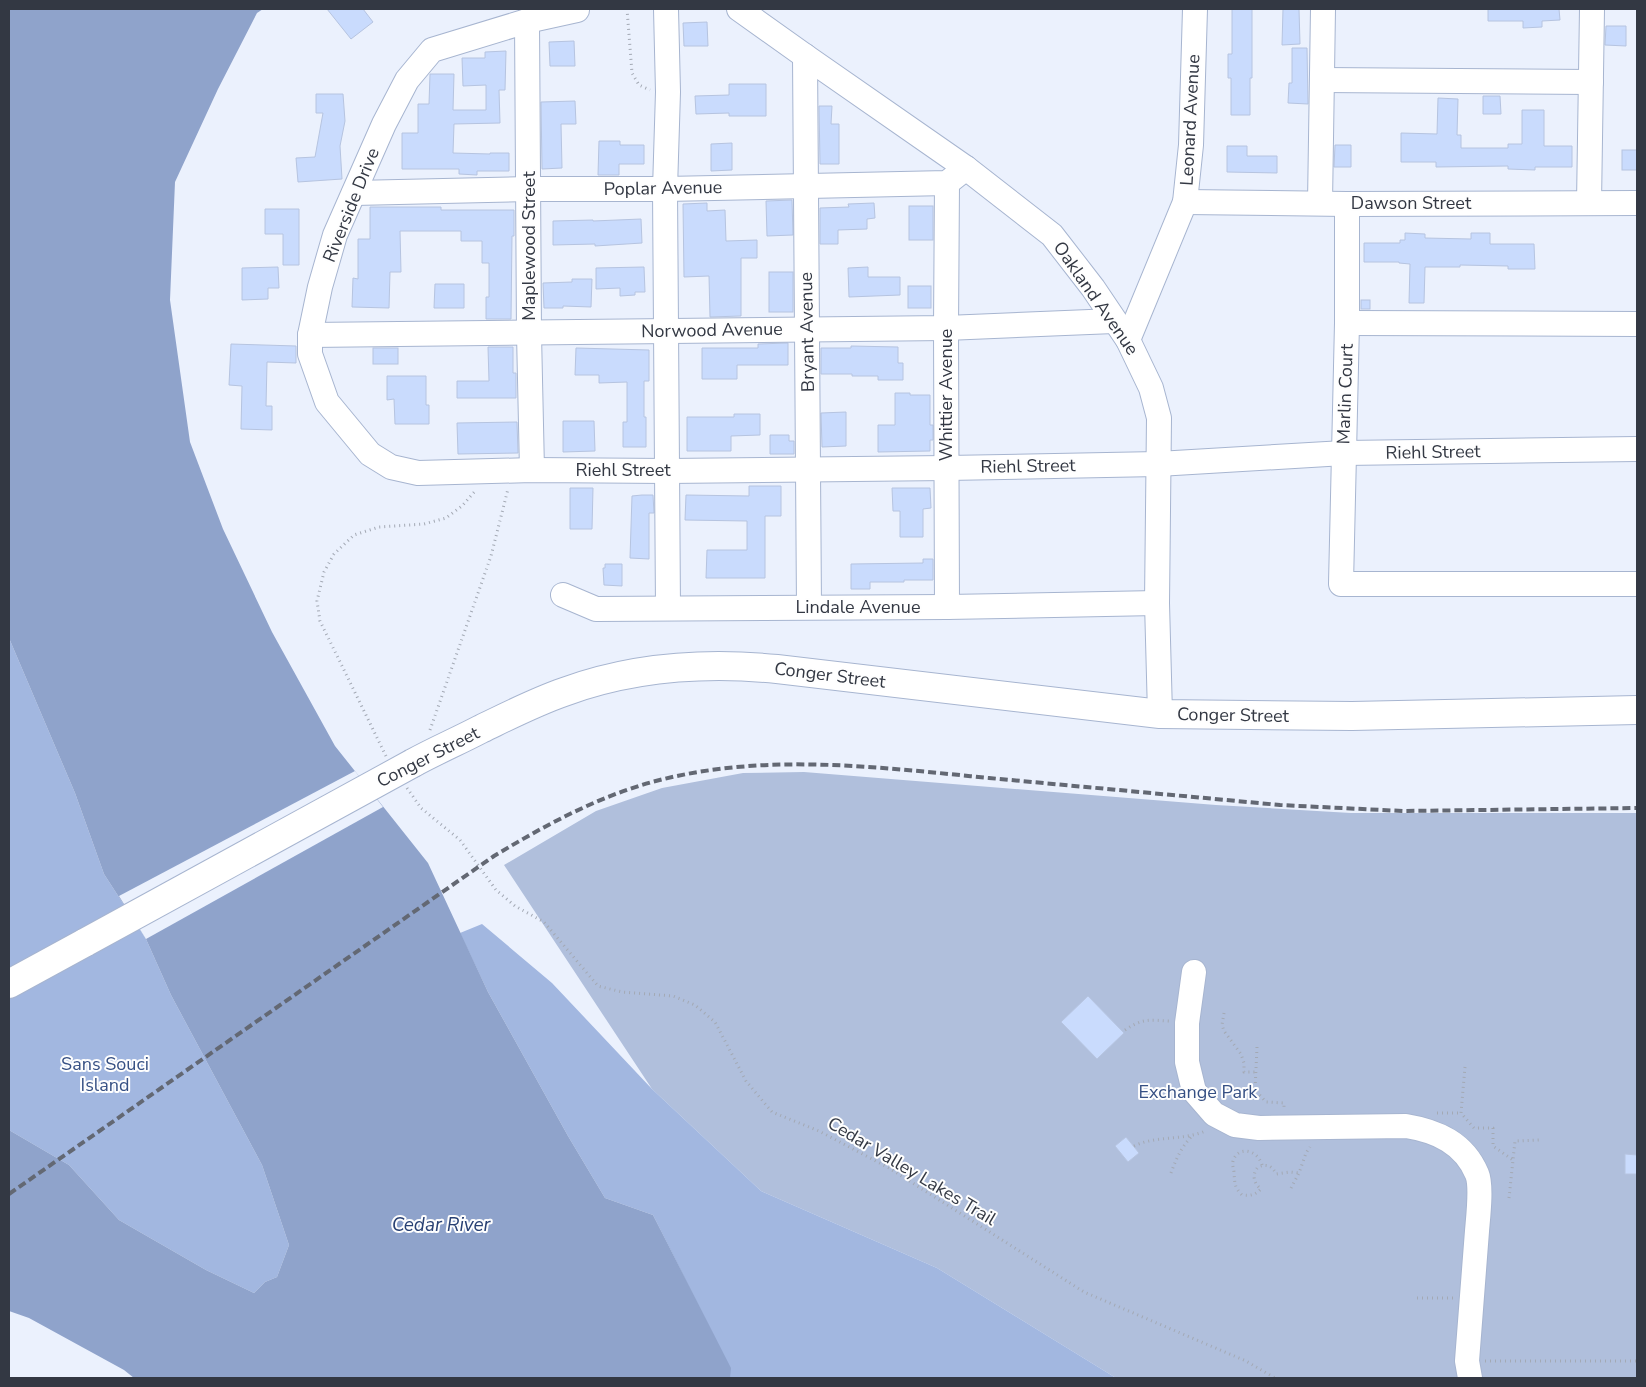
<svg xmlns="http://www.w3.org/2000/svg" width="1646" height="1387" viewBox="0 0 1646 1387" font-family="'Nunito Sans',sans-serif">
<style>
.green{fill:#b0bfdc}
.forest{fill:#a2b7e0}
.water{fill:#8fa3cb}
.pier{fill:#ebf1fd}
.building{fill:#c9dbfd;stroke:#b6c4e0}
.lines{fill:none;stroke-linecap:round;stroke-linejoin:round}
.minor-casing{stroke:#a7b5d0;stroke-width:26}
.major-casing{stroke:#a7b5d0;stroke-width:30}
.path{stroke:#a3a9b4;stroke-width:3;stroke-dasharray:1 4;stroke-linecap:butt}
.minor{stroke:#fff;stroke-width:24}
.major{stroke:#fff;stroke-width:28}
.rail{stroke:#636873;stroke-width:4;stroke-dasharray:8 4;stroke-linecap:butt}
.major-bridge-casing{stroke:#a7b5d0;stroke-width:30;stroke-linecap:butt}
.major-bridge{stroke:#fff;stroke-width:28}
.labels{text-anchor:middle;stroke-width:4;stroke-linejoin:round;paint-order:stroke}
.street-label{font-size:18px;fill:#333843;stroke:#fefefe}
.park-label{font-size:18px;fill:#365084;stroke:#fefefe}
.water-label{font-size:19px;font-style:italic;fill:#284073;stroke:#fefefe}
</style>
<rect width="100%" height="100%" fill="#ebf1fd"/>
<polygon class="green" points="804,772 1216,805 1351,813 1637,813 1637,1378 1116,1378 937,1268 761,1191 652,1089 504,865 596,811 662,788 743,773"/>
<g class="forest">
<polygon points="9,638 75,793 104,874 146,939 171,995 262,1165 289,1245 277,1277 265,1282 254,1293 206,1270 119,1220 69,1165 9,1130"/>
<polygon points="482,924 552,983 652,1089 761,1191 937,1268 1116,1378 730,1378 730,1368 653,1215 605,1198 568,1136 488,992 460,933"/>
</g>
<polygon class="water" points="9,9 263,9 257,13 218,89 175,182 170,300 190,442 223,529 272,632 335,746 428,863 488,992 568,1136 605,1198 653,1215 731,1368 730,1378 134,1378 124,1370 29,1318 9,1311 9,1130 69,1165 119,1220 206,1270 254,1293 265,1282 277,1277 289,1245 262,1165 171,995 146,939 104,874 75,793 9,638"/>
<polygon class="pier" points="355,771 383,807 146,939 119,896"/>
<g class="building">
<polygon points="327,9 363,9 373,22 351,39"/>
<polygon points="1232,9 1252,9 1252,78 1250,78 1250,115 1231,115 1231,78 1228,78 1228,54 1232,54"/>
<polygon points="1283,9 1299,9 1300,44 1282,45"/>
<polygon points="1488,9 1559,9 1560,20 1542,21 1542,27 1523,28 1523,21 1488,21"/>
<polygon points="707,22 708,46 684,46 683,23"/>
<polygon points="1606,26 1626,26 1626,46 1605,45"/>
<polygon points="574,41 575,66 550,66 549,42"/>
<polygon points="1292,48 1307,48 1308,104 1288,103 1289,83 1292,83"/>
<polygon points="506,51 505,90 499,90 500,123 454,124 453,153 490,154 490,153 509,153 509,171 477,171 477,175 459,174 459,169 402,169 402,133 418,133 418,104 429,104 430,74 454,74 453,110 486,110 486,85 463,86 462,58 485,58 485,52"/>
<polygon points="729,84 766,84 766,116 729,116 729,113 696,114 695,96 729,95"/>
<polygon points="316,94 343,94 345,121 340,146 342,179 298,182 296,158 315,157 323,113 316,113"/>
<polygon points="1483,96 1500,96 1501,114 1483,114"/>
<polygon points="1438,98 1458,99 1457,135 1461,135 1461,148 1508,148 1508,144 1522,144 1522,110 1544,110 1544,146 1572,146 1572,167 1535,167 1535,170 1508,169 1508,166 1436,167 1436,162 1401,162 1401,133 1437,134"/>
<polygon points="575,101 576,124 561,124 562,168 542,169 541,102"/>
<polygon points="819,106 832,106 831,124 839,124 839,164 820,164"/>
<polygon points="599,141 620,141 620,145 644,145 644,164 619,164 619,175 598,175"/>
<polygon points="732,143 732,170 711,171 711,144"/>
<polygon points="1335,145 1351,145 1351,167 1334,167"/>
<polygon points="1227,146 1247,146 1247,156 1277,156 1277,173 1227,172"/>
<rect x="1622" y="150" width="15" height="20"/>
<polygon points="792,200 793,235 767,236 766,201"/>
<polygon points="707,203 707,211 725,210 726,241 757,240 757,258 741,258 741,316 710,317 709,276 684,277 683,204"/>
<polygon points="874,203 875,218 867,219 867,229 838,230 838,244 820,244 820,208 849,207 848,204"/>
<rect x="909" y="206" width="24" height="34"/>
<polygon points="370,207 441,207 441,210 514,210 514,236 512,236 511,319 486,319 486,297 489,297 489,263 482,263 482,241 461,241 461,231 400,231 401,272 390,272 389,308 352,307 353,278 358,279 358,239 370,239"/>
<polygon points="265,209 299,209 299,265 283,265 283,234 265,234"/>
<polygon points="641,219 642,243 595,246 595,244 553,245 553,221 593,220 593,221"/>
<polygon points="1405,233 1425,234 1425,238 1471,239 1471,233 1490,233 1490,244 1534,244 1535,269 1508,269 1508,266 1460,265 1460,267 1425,267 1424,303 1409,303 1410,264 1399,263 1399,262 1364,262 1364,243 1400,243 1400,240 1405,240"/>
<polygon points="278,267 279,288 268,288 268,299 242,300 242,268"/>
<polygon points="644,267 645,292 635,292 635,295 620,296 620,288 596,289 596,268"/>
<polygon points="868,267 868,277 900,277 900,295 849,297 848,268"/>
<rect x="769" y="272" width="24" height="40"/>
<polygon points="572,279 592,279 591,307 563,306 563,308 544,308 543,283 572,282"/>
<polygon points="435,284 464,284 464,308 434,308"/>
<rect x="908" y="286" width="23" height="22"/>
<rect x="1361" y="300" width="9" height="9"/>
<polygon points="788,343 788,365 737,365 737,379 702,379 702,348 758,348 758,344"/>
<polygon points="231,344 296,346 296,363 267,362 266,406 272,406 272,430 241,429 242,386 229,385"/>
<polygon points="851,346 898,347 898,363 903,363 903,380 878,380 878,376 852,376 852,374 821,374 821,348 851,348"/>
<polygon points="488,347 513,347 513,373 516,373 516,398 457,398 457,381 489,381"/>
<rect x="373" y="348" width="25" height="16"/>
<polygon points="576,348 649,350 649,381 644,381 644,417 646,417 646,447 623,447 623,422 627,422 627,382 599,383 599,375 575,375"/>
<polygon points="387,376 426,376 426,405 429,405 429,424 395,424 394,399 387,400"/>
<polygon points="895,393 910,393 910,395 930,395 930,425 933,425 933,440 930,440 930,451 878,452 878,425 895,425"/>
<polygon points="846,412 846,446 822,447 821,413"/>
<polygon points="734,414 760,414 760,435 731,436 731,451 687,451 687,417 734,417"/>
<polygon points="563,421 594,421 595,451 563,452"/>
<polygon points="517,422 518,453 458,454 457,423"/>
<polygon points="770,435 789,435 789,441 794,441 794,454 770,454"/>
<polygon points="749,486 781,486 781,516 765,516 765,578 706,578 707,550 747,550 747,521 685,520 686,495 749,496"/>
<polygon points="570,488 593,488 592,529 570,529"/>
<polygon points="892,488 930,488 931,508 923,509 923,537 900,537 900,511 893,511"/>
<polygon points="642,495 653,495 654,513 649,513 649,559 630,558 632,496"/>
<polygon points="923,559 933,559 933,580 904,580 904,582 870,582 870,589 851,589 851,564 923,563"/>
<polygon points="605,564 622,564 622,586 604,585 603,568 605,568"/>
<polygon points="1088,996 1124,1033 1097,1059 1061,1022"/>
<polygon points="1126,1137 1139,1153 1128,1162 1115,1146"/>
<polygon points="1625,1154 1637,1155 1637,1174 1625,1174"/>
</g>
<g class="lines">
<g class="minor-casing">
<g id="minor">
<polyline points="666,9 668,92 665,189 668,608"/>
<polyline points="739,9 805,56 966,168 1052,235 1093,288 1128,340 1151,388 1159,418 1157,603 1160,714"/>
<polyline points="577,10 527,21 432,50 407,80 384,124 335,235 320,287 310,335 310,354 327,402 370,454 391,467 418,473 532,470 668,471 947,468 1158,464 1344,453 1637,449"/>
<polyline points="527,21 529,334 532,470"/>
<polyline points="805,56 809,607"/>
<polyline points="1322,80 1591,82"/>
<polyline points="947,183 946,328 947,607"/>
<polyline points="354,193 529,189 665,189 947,183 966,168"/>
<polyline points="1185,202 1347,204 1637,203"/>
<polyline points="1320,203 1323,9"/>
<polyline points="1589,203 1592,9"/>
<polyline points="1347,204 1347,323 1341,584 1637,584"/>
<polyline points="1347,323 1637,324"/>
<polyline points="310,335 946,328 1114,321"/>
<polyline points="1128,340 1185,202 1191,145 1195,9"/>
<polyline points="563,595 596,609 947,607 1157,603"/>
<path d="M1194 972 1187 1023V1062L1194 1091 1214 1114 1235 1125 1259 1128 1406 1126C1437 1131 1464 1143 1477 1174 1482 1186 1478 1218 1477 1231 1474 1274 1470 1317 1467 1361L1470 1378"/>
</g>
</g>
<g class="major-casing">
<g id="major">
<path d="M413 763C435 751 458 741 481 729 508 716 535 702 564 692 632 667 705 662 777 669L1160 714 1352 716 1637 710"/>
<polyline points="9,984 86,942"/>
</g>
</g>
<g class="path">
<polyline points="627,9 632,73 639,85 650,90"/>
<polyline points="430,730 491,556 508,489"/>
<polyline points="386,756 320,621 317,601 324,572 334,554 354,535 379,527 424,524 446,518 462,506 476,490"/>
<polyline points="407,788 421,808 460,840 496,890 515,906 544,922 598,986 622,992 673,996 695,1005 715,1022 746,1081 772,1112 819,1131 889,1168 1084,1292 1246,1361 1275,1378"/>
<polyline points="1224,1013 1222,1025 1224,1031 1241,1054 1244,1063 1244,1072 1256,1072"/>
<path d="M1125 1030C1143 1018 1149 1020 1169 1021"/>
<polyline points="1257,1047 1255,1090 1266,1102 1284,1103 1284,1109"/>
<polyline points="1465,1067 1461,1113 1474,1128 1493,1128 1493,1146 1513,1160"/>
<polyline points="1437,1113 1461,1113"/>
<path d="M1134 1146C1157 1135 1183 1141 1205 1131"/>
<path d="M1262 1165C1258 1150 1238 1145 1233 1161 1232 1166 1234 1169 1234 1173 1235 1183 1234 1187 1242 1195 1251 1196 1255 1195 1261 1189 1253 1183 1252 1174 1258 1167 1266 1164 1272 1165 1276 1174L1290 1172 1299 1173"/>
<path d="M1171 1173C1176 1159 1181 1148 1191 1137"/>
<polyline points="1291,1188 1299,1173 1306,1153 1310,1147"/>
<polyline points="1509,1198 1515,1141 1539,1140"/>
<polyline points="1417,1298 1454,1298"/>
<polyline points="1485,1361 1637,1361"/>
</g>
<use href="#minor" class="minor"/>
<use href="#major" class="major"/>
<path class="rail" d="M9 1194 494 856C544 826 595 798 652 782 763 752 876 767 989 778 1086 787 1183 796 1280 805L1403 811 1637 808"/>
<g class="major-bridge-casing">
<polyline id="major-bridge" points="86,942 413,763"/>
</g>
<use href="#major-bridge" class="major-bridge"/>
</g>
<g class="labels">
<g class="street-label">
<text transform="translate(1190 120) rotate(-87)" y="6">Leonard Avenue</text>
<text transform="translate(663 188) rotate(-1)" y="6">Poplar Avenue</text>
<text x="1411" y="209">Dawson Street</text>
<text transform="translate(351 205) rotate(-68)" y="6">Riverside Drive</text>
<text transform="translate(529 246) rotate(-90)" y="6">Maplewood Street</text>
<text transform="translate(1096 298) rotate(55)" y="6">Oakland Avenue</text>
<text transform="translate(712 330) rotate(-1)" y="6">Norwood Avenue</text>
<text transform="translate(807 332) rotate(-91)" y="6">Bryant Avenue</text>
<text transform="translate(1345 394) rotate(-88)" y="6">Marlin Court</text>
<text transform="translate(946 395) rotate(-90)" y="6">Whittier Avenue</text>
<text transform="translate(1433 452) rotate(-1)" y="6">Riehl Street</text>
<text transform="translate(1028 466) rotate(-1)" y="6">Riehl Street</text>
<text x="623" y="476">Riehl Street</text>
<text x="858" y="613">Lindale Avenue</text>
<text transform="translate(830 675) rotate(7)" y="6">Conger Street</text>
<text transform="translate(1233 715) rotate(1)" y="6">Conger Street</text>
<text transform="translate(428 757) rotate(-27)" y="6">Conger Street</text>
<text transform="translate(912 1171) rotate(31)" y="6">Cedar Valley Lakes Trail</text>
</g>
<g class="park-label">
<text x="105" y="1070">Sans Souci<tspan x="105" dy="21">Island</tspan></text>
<text x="1198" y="1098">Exchange Park</text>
</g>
<g class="water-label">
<text x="441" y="1231">Cedar River</text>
</g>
</g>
<rect width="1646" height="1387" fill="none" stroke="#333843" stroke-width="20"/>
</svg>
